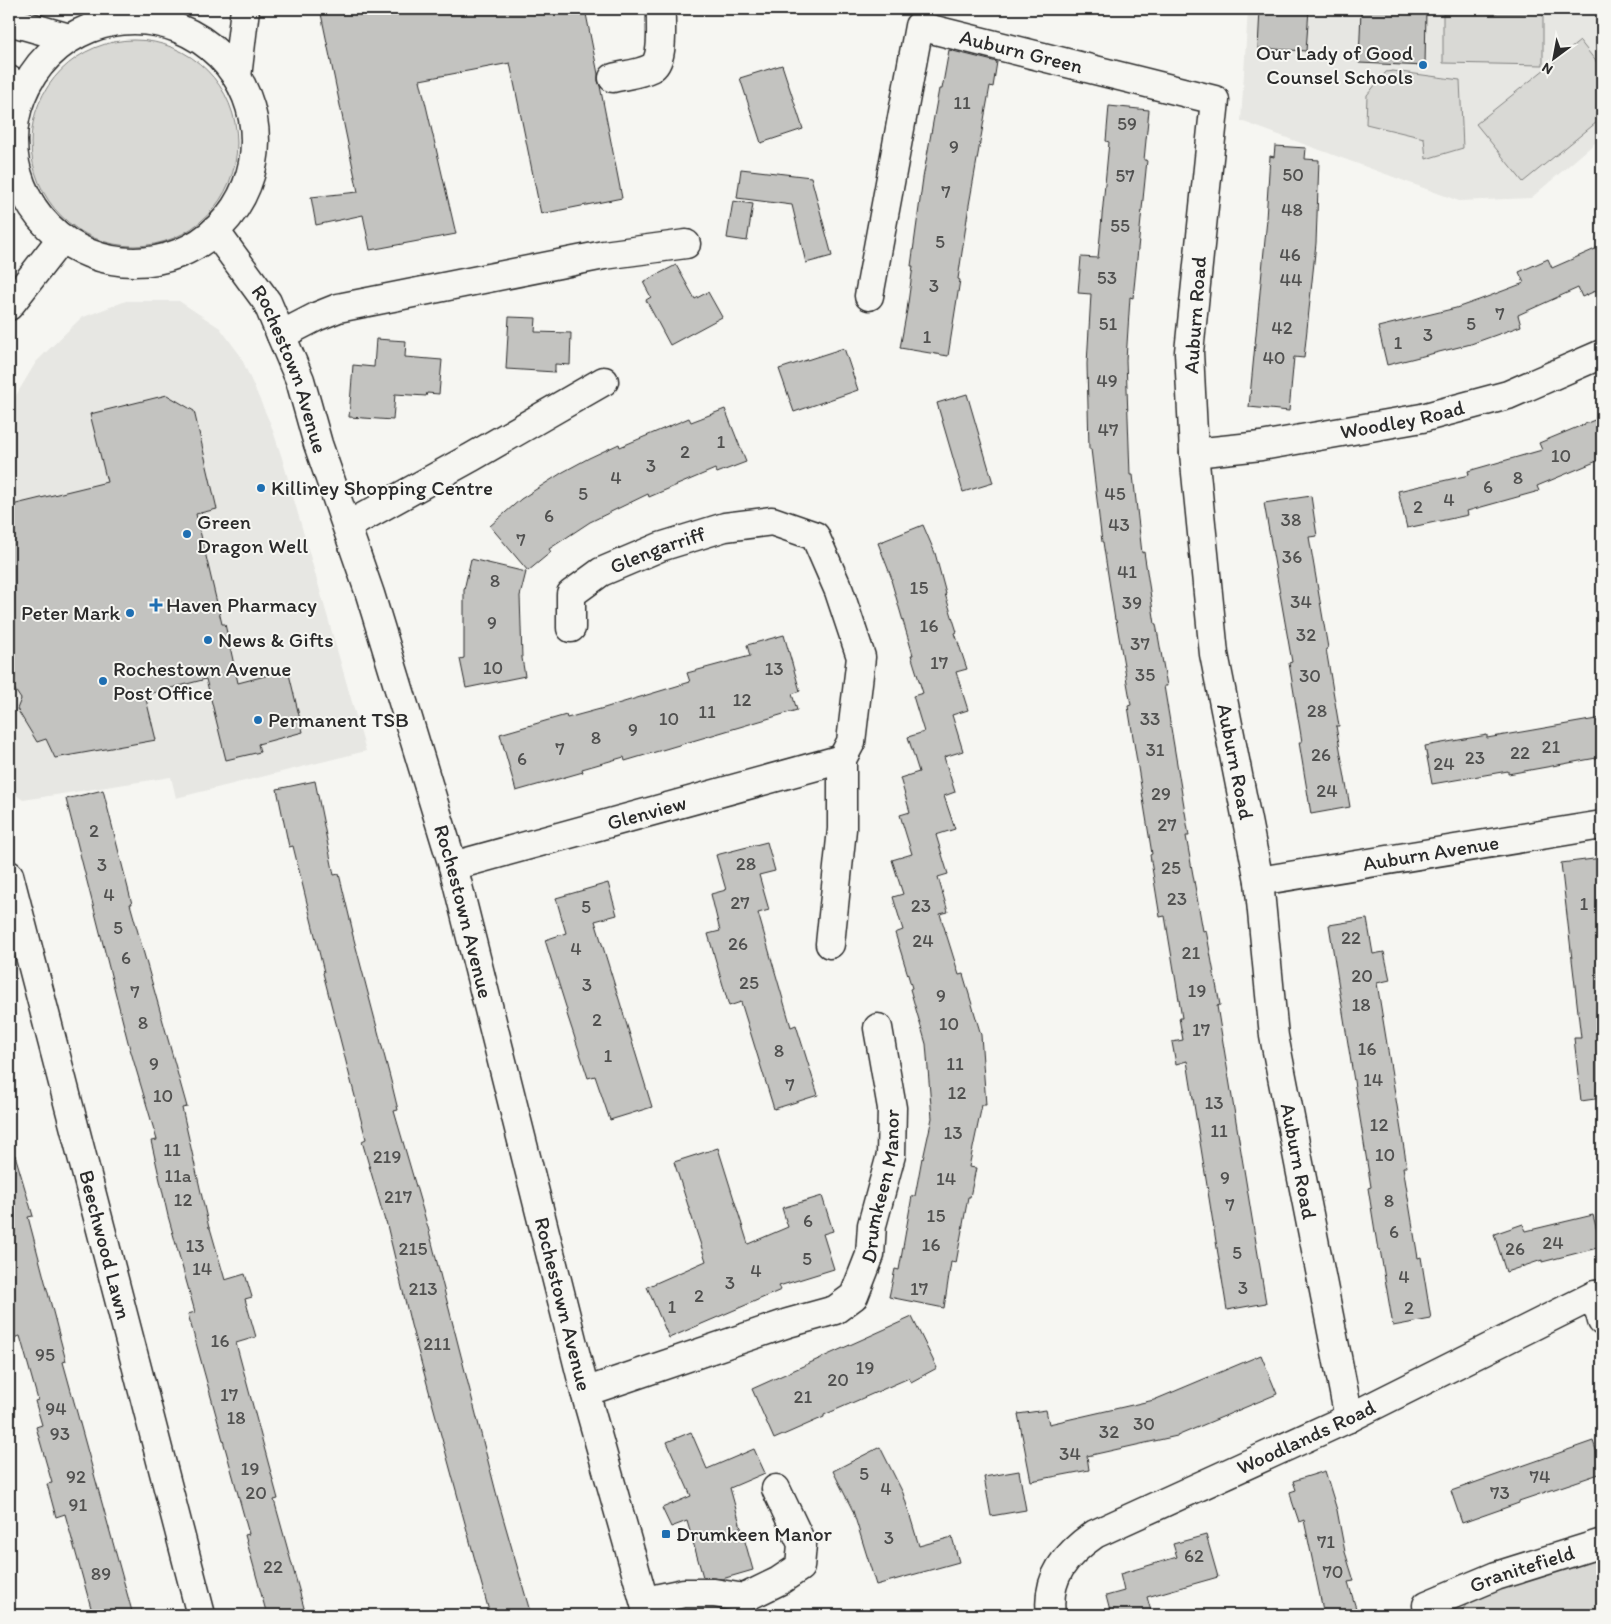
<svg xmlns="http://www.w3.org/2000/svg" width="1611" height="1624" viewBox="0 0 1611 1624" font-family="Itim,sans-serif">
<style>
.built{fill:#e7e7e3}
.green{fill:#d9d9d5;stroke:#828280}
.building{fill:#c3c3c0;stroke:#2b2b2b}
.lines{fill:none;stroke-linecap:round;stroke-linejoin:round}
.minor-casing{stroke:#2b2b2b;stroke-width:31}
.tertiary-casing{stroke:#2b2b2b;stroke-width:31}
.secondary-casing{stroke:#2b2b2b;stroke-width:31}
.minor{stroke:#f6f6f2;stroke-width:28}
.tertiary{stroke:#f6f6f2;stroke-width:28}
.secondary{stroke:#f6f6f2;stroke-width:28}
.poi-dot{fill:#1f6fb2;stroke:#f6f6f2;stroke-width:2}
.labels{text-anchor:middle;stroke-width:4;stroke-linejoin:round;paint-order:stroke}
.number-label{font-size:19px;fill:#515150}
.street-label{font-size:21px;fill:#2b2b2b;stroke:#f6f6f2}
.poi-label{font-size:21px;fill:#2b2b2b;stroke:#f6f6f2;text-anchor:start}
</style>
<rect width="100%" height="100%" fill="#f6f6f2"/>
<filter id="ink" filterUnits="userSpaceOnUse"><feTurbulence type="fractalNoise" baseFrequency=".02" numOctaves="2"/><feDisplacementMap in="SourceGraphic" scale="10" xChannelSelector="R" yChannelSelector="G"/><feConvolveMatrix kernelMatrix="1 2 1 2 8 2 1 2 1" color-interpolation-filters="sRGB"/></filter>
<g filter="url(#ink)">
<g class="built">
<polygon points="1248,9 1602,9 1602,137 1531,198 1459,201 1241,121"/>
<polygon points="126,301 179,301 220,328 240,355 271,425 282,458 366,751 176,798 171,777 23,800 9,790 9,407 36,362 81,318"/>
</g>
<g class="green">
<polygon points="1543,13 1543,65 1443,63 1443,14"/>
<circle cx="134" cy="143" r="103"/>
<polygon points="1580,41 1602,69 1602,118 1523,182 1476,124"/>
<polygon points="1393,71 1460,80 1463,148 1426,159 1424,138 1366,124 1367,95 1386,72"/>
<polygon points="1602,1553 1602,1615 1458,1615 1470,1600"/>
</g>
<g class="building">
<polygon points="320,9 585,9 598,74 598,81 600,86 622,198 541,214 510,63 420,80 456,234 370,250 363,215 316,225 311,197 358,192"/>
<polygon points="1260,9 1309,9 1306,51 1258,48"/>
<polygon points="1361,9 1426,9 1425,66 1359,63"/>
<polygon points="949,50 997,62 993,87 990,86 969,205 958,279 960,280 948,356 900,348 907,310 913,266 911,266 923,178 939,89 942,89"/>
<polygon points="782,65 803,129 761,143 740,78"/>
<polygon points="1109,106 1149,110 1144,160 1147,160 1133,298 1130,297 1126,360 1130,475 1133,475 1142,553 1144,552 1155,624 1156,624 1167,686 1164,686 1189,836 1186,836 1203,931 1206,930 1213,968 1220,1005 1217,1006 1266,1303 1227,1310 1187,1061 1176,1064 1172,1042 1183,1040 1179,1018 1182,1018 1165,916 1160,917 1150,855 1152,854 1128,706 1131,705 1116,620 1115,620 1103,542 1102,542 1091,449 1089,449 1087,364 1091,294 1078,293 1081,257 1098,258 1109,142 1106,141"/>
<polygon points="1275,146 1306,148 1305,159 1319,160 1316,243 1304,358 1294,357 1289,411 1249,407 1267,219 1266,219 1270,156 1274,157"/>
<polygon points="741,169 811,177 832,256 806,263 792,205 737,198"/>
<polygon points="733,201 753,204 747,241 727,238"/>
<polygon points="1602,246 1602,288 1582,297 1578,288 1518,315 1521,326 1471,344 1387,365 1378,327 1456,308 1479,300 1524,283 1519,272 1548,259 1552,268"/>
<polygon points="676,265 695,299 708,292 722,317 670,345 646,300 651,297 643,282"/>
<polygon points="509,317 536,318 535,332 571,333 570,365 555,364 555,372 506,369"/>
<polygon points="376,339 406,341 405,357 442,360 439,394 427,393 426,396 395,394 393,420 349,417 353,365 374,367"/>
<polygon points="844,348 858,390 794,412 779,369"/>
<polygon points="967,394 993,483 963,492 937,403"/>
<polygon points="167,395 194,411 217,509 196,514 222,624 225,624 238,683 288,670 303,732 258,744 260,752 226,760 206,679 145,695 156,740 55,758 46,739 37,742 17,709 21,699 9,681 9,512 12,505 107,482 90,414"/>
<polygon points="725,409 746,462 717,473 715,469 649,497 648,494 590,522 549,549 551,552 528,571 490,526 521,499 563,472 589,458 619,444 620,447 689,418 691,422"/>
<polygon points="1597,419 1602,431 1602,459 1537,486 1539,491 1467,511 1468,515 1407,528 1398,491 1469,475 1468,471 1542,450 1539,443"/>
<polygon points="1311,496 1317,536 1309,537 1328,648 1326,649 1339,726 1336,726 1350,807 1311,814 1299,742 1302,742 1289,663 1292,662 1264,503"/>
<polygon points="923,525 935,553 946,594 945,594 957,632 955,633 967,669 956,672 968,710 952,715 963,751 944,757 955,792 944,796 955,829 936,835 948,874 938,877 948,912 940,914 959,975 963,974 981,1035 986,1105 982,1105 969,1167 976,1168 970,1197 968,1197 956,1263 951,1262 944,1308 889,1297 895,1269 899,1270 912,1196 915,1196 922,1158 923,1159 932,1118 926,1044 910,989 912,988 895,933 903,930 893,897 903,894 892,860 912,854 900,815 910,812 900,778 919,772 908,737 924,732 913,696 923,693 911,655 913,655 891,580 892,579 878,543"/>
<polygon points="471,559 526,572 520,596 522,658 525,676 466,688 460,659 464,658 464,590"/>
<polygon points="784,635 800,691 792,694 797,710 625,761 624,757 582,769 583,772 516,791 500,734 566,715 567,718 604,708 690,682 687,673 750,656 747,645"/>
<polygon points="1602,718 1602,757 1508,774 1508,771 1432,784 1425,746 1487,735 1487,738"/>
<polygon points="315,781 334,875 339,874 353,932 352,932 391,1081 398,1110 394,1111 429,1231 498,1500 531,1615 490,1615 411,1325 386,1221 385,1221 362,1141 366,1139 323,973 324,972 293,846 289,847 277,789"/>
<polygon points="103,790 132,904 130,904 187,1107 182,1108 209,1228 210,1228 225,1280 245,1274 252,1297 245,1299 256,1337 236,1343 278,1499 274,1500 306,1615 267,1615 245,1535 249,1534 188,1314 195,1312 168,1216 157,1167 151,1141 157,1140 128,1042 66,799"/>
<polygon points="767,842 775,871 759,875 769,910 758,913 791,1027 796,1025 818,1095 774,1109 741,1002 729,1006 708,934 720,931 711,894 726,890 716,855"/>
<polygon points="1602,858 1602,1098 1581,1101 1574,1038 1581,1038 1561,863"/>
<polygon points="608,883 617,915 595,921 652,1107 610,1120 595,1076 588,1078 566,1011 567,1010 545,940 566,933 556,898"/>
<polygon points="1367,919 1373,954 1384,952 1390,980 1377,983 1407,1167 1403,1167 1418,1258 1421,1257 1431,1319 1393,1326 1380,1249 1378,1250 1368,1188 1371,1187 1329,925"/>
<polygon points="718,1148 748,1244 788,1227 782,1208 822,1196 833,1231 823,1234 834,1269 779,1286 781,1290 669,1338 647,1287 706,1261 674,1162"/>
<polygon points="9,1155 15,1155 33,1216 28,1217 66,1361 63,1362 133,1615 93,1615 65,1514 56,1517 47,1484 52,1483 36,1427 42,1425 35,1401 38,1400 20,1336 9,1339"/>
<polygon points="1593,1215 1601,1247 1542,1262 1542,1260 1506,1272 1494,1234 1523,1224 1526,1231"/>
<polygon points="912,1317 937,1368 911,1382 909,1378 824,1415 824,1417 774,1439 752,1389"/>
<polygon points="1261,1355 1277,1394 1177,1436 1087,1456 1089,1470 1031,1481 1018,1414 1046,1410 1049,1424 1154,1400"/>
<polygon points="691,1432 707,1469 754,1449 765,1473 730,1488 753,1570 722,1579 703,1577 687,1521 671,1527 662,1508 691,1496 667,1442"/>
<polygon points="1593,1441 1602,1468 1602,1473 1519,1501 1519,1503 1462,1523 1451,1491"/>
<polygon points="880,1447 903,1493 919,1546 952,1537 959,1562 876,1585 853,1511 833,1471"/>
<polygon points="1019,1471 1026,1510 991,1516 984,1477"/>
<polygon points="1325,1471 1337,1510 1345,1552 1354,1581 1348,1582 1358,1615 1324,1615 1304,1520 1299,1522 1292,1501 1290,1492 1296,1490 1293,1481"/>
<polygon points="1206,1535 1218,1577 1147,1597 1152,1615 1111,1615 1106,1596 1124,1591 1120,1574 1177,1557 1173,1544"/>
</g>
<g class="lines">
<g class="minor-casing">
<g id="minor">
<path d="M613 78C625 75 639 74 651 68 665 61 660 23 661 9"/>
<path id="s1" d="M869 296 919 26 1215 100 1189 352 1194 453 1214 654 1259 881 1274 1036 1349 1418"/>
<polyline points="281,335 318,316 338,308 604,255 686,244"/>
<path id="s2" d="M1194 453 1261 446 1422 418 1508 395 1602 354"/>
<polyline points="347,526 472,457 604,381"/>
<path id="s3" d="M571 628V594L601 572 660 547 725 527 772 521 815 536 839 591 861 657 851 742 842 759V829L830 944"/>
<path id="s4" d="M453 866 842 759"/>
<path id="s5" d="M9 875 201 1615"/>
<path id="s6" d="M1259 881 1602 825"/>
<polyline points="1595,1295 1602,1321"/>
<path id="s7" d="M585 1392 788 1323 835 1310 854 1296 870 1255 872 1225 891 1155 892 1108 878 1028"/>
<polyline points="645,1601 684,1593 714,1593 744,1598 779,1581 800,1567 802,1544 776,1489"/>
<path id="s8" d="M1051 1615C1046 1577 1066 1554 1095 1534L1349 1418 1595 1295 1602 1294"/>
<path id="s9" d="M1429 1615 1427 1605 1496 1576 1602 1543"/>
</g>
</g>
<g class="tertiary-casing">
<g id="tertiary">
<polyline points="9,21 69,38"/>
<polyline points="9,80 20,99"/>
</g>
</g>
<g class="secondary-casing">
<g id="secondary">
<circle cx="134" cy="141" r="121"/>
<polyline points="237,77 245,9"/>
<path id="s10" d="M215 231 267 302 300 380 318 444 370 594 453 866 585 1392 648 1615"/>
<polyline points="9,306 61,239"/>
</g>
</g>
<use href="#minor" class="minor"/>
<use href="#tertiary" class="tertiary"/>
<use href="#secondary" class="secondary"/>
</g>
</g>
<g class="poi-dot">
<circle cx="1423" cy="65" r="5"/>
<circle cx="261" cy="488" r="5"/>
<circle cx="187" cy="534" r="5"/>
<path d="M153.5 597.5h5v5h5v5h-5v5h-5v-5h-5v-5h5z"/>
<circle cx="130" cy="613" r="5"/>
<circle cx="208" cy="640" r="5"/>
<circle cx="103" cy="681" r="5"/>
<circle cx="258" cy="720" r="5"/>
<rect x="661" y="1529" width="10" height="10" rx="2.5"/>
</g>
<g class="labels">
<g class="number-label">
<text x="962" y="109">11</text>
<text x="1127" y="130">59</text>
<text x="954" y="153">9</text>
<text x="1293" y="181">50</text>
<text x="1125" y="182">57</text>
<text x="946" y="198">7</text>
<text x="1292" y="216">48</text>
<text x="1120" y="232">55</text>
<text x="940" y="248">5</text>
<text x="1290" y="261">46</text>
<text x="1107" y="284">53</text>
<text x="1291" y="286">44</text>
<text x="934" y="292">3</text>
<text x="1500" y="320">7</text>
<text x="1108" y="330">51</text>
<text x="1471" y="330">5</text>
<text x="1282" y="334">42</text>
<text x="1428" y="341">3</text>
<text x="927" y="343">1</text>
<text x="1398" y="349">1</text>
<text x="1274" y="364">40</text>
<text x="1107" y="387">49</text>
<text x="1108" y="436">47</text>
<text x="721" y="448">1</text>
<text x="685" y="458">2</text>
<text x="1561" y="462">10</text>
<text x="651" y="472">3</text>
<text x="616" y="484">4</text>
<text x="1518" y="484">8</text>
<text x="1488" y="493">6</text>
<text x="583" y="500">5</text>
<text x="1115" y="500">45</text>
<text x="1449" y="506">4</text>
<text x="1418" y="513">2</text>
<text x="549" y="522">6</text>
<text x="1291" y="526">38</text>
<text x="1119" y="531">43</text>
<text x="521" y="546">7</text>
<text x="1292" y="563">36</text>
<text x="1127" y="578">41</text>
<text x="495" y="587">8</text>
<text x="919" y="594">15</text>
<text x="1301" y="608">34</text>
<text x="1132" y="609">39</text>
<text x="492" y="629">9</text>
<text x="929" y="632">16</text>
<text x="1306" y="641">32</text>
<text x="1140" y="650">37</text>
<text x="939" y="669">17</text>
<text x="493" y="674">10</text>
<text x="774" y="675">13</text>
<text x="1145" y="681">35</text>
<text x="1310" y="682">30</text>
<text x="742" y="706">12</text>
<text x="1317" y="717">28</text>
<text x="707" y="718">11</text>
<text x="669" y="725">10</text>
<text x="1150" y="725">33</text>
<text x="633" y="736">9</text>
<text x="596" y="744">8</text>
<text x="1551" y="753">21</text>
<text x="560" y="755">7</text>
<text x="1155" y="756">31</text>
<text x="1520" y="759">22</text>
<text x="1321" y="761">26</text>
<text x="1475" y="764">23</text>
<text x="522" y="765">6</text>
<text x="1444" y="770">24</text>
<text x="1327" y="797">24</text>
<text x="1161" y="800">29</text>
<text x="1167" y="831">27</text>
<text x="94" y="837">2</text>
<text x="746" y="870">28</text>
<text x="102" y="871">3</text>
<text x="1171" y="874">25</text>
<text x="109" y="901">4</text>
<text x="1177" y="905">23</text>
<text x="740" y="909">27</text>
<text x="1584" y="910">1</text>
<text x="921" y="912">23</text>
<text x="586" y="913">5</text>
<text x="118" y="934">5</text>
<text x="1351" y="944">22</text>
<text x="923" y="947">24</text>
<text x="738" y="950">26</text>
<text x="576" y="955">4</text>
<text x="1191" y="959">21</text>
<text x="126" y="964">6</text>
<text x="1362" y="982">20</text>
<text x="749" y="989">25</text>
<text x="587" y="991">3</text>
<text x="1197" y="997">19</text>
<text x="135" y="998">7</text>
<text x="941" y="1002">9</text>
<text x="1361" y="1011">18</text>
<text x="597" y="1026">2</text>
<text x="143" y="1029">8</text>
<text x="949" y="1030">10</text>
<text x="1201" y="1036">17</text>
<text x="1367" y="1055">16</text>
<text x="779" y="1057">8</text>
<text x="608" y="1062">1</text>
<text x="154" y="1070">9</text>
<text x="955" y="1070">11</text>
<text x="1373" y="1086">14</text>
<text x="790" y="1091">7</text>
<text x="957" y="1099">12</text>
<text x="163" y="1102">10</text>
<text x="1214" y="1109">13</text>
<text x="1379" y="1131">12</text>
<text x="1219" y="1137">11</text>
<text x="953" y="1139">13</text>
<text x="172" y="1156">11</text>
<text x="1385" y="1161">10</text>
<text x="387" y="1163">219</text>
<text x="178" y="1182">11a</text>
<text x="1225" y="1184">9</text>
<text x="946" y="1185">14</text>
<text x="398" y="1203">217</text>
<text x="183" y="1206">12</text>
<text x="1389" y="1207">8</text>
<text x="1230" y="1211">7</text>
<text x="936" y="1222">15</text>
<text x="808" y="1227">6</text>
<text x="1394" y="1238">6</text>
<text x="1553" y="1249">24</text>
<text x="931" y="1251">16</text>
<text x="195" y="1252">13</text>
<text x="413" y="1255">215</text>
<text x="1515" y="1255">26</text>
<text x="1237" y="1259">5</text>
<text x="807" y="1265">5</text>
<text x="202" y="1275">14</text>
<text x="756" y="1277">4</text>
<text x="1404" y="1283">4</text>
<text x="730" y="1289">3</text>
<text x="1243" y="1294">3</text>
<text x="423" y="1295">213</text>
<text x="919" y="1295">17</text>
<text x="699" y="1302">2</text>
<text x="672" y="1313">1</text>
<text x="1409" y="1314">2</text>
<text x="220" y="1347">16</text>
<text x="437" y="1350">211</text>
<text x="45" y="1361">95</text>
<text x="865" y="1374">19</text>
<text x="838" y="1386">20</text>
<text x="229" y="1401">17</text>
<text x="803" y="1403">21</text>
<text x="56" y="1415">94</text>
<text x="236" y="1424">18</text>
<text x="1144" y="1430">30</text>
<text x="1109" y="1438">32</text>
<text x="60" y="1440">93</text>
<text x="1070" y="1460">34</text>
<text x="250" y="1475">19</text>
<text x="864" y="1480">5</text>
<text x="76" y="1483">92</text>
<text x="1540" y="1483">74</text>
<text x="886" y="1495">4</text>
<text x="256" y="1499">20</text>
<text x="1500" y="1499">73</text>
<text x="78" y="1511">91</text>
<text x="889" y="1544">3</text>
<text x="1326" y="1548">71</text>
<text x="1194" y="1562">62</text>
<text x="273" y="1573">22</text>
<text x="1333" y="1578">70</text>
<text x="101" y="1580">89</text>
</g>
<g class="street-label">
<text dy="7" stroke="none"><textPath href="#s1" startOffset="380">Auburn Green</textPath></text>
<text transform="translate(1195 315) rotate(-86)" y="7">Auburn Road</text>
<text dy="7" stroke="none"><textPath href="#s10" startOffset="159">Rochestown Avenue</textPath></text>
<text dy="7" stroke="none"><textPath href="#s2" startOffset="211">Woodley Road</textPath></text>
<text dy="7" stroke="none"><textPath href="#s3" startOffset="132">Glengarriff</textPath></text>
<text dy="7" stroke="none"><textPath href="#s1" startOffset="1246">Auburn Road</textPath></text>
<text dy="7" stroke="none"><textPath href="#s4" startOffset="201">Glenview</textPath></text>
<text dy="7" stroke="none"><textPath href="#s6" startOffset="174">Auburn Avenue</textPath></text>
<text dy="7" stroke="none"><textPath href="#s10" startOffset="729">Rochestown Avenue</textPath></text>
<text dy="7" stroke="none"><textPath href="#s1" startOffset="1651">Auburn Road</textPath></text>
<text dy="7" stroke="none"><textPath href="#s7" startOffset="401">Drumkeen Manor</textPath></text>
<text dy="7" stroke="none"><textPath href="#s5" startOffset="382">Beechwood Lawn</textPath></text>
<text dy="7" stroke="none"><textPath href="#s10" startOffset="1134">Rochestown Avenue</textPath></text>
<text dy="7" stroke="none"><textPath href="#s8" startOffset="330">Woodlands Road</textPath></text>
<text dy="7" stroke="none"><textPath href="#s9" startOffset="112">Granitefield</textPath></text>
</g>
<g class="poi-label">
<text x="1413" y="60" text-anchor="end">Our Lady of Good<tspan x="1413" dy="24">Counsel Schools</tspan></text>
<text x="271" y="495">Killiney Shopping Centre</text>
<text x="197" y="529">Green<tspan x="197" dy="24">Dragon Well</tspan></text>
<text x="166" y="612">Haven Pharmacy</text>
<text x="120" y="620" text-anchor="end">Peter Mark</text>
<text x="218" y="647">News &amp; Gifts</text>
<text x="113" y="676">Rochestown Avenue<tspan x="113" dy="24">Post Office</tspan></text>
<text x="268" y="727">Permanent TSB</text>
<text x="676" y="1541">Drumkeen Manor</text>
</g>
</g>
<rect width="1611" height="1624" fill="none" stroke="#f6f6f2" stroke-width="30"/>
<rect x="15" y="15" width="1581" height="1594" fill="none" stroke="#2b2b2b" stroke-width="2" filter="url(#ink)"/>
<g transform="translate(1554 58) rotate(212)" stroke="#f6f6f2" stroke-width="4" paint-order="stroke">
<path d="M0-4L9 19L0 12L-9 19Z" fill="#2b2b2b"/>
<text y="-8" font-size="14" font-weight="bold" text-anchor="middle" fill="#2b2b2b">N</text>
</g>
</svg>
